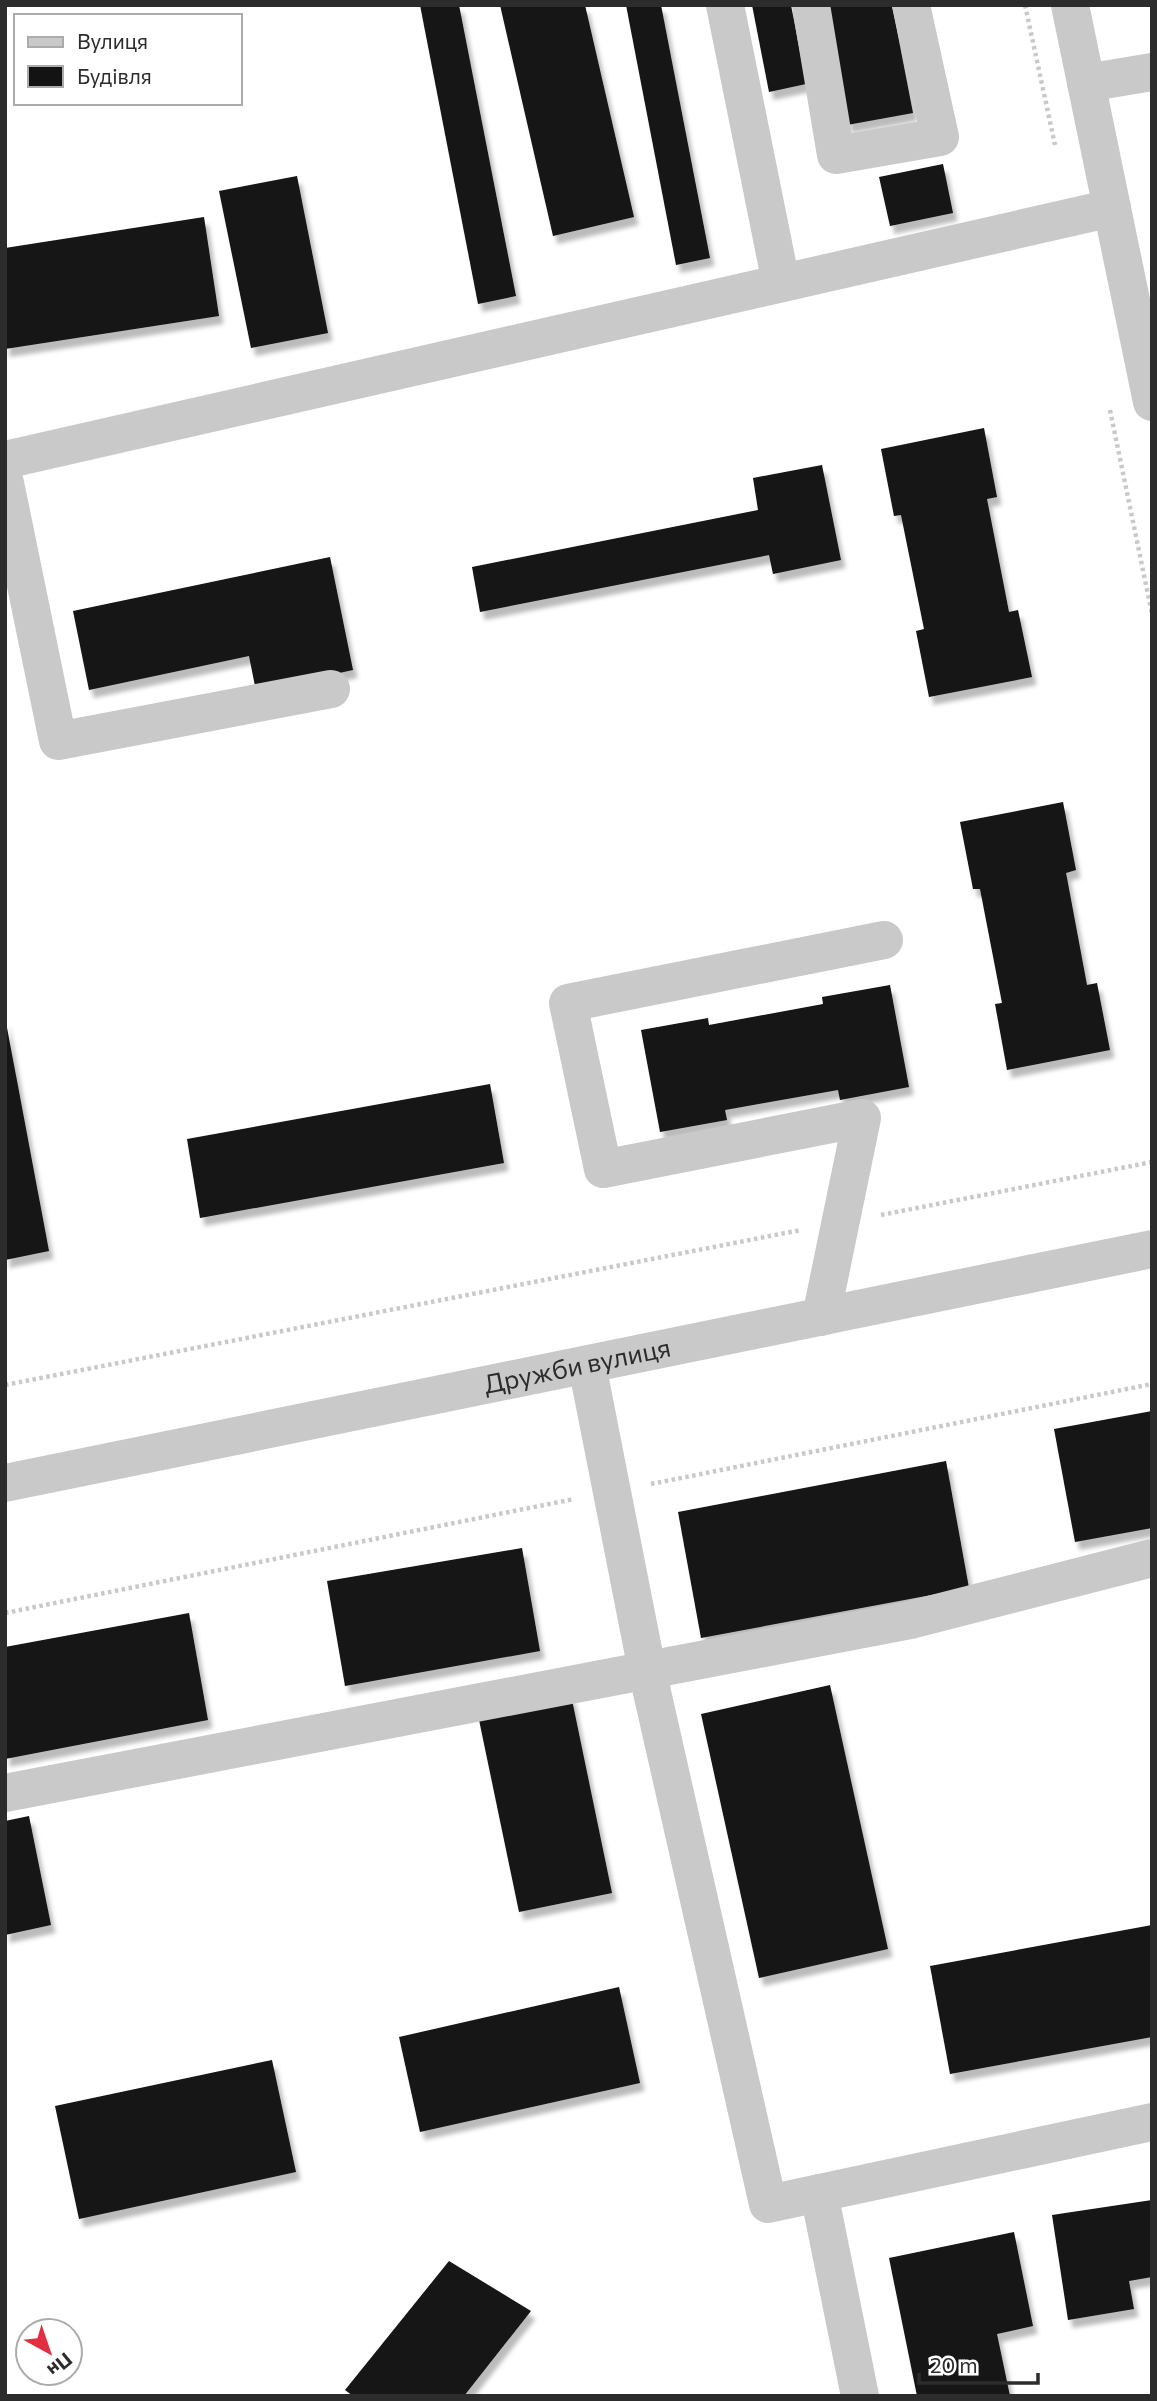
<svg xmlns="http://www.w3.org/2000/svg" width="1157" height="2401" viewBox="0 0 1157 2401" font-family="Commissioner,sans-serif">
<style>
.building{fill:#131313;filter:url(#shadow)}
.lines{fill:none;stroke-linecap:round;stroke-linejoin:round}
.path{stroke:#c9c9c9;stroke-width:4.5;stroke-dasharray:3.5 3.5;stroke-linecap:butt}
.minor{stroke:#c9c9c9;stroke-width:38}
.labels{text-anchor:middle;stroke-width:7;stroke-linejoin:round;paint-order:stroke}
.street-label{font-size:26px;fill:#2c2c2c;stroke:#fff}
</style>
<defs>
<filter id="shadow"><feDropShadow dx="4.5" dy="8" stdDeviation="2" flood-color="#0004"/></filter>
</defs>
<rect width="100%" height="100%" fill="#fff"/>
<g class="building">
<polygon points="420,5 459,5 516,296 478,304"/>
<polygon points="500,5 585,5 634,217 553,236"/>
<polygon points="626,5 661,5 710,258 676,265"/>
<polygon points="752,5 791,5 806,84 769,92"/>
<polygon points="824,5 892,5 913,113 847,125"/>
<polygon points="943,164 953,213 890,226 879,177"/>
<polygon points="297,176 328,333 251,348 219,191"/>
<polygon points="204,217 219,316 5,349 5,248"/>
<polygon points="984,428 997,497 987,499 1009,612 1018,610 1032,677 929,697 916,631 924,629 901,515 894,516 881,449"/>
<polygon points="822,465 841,560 773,574 769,555 480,612 472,567 758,510 753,478"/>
<polygon points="330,557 353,670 256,691 249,656 89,690 73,611"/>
<polygon points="1063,802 1076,870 1066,873 1067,878 1087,985 1097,983 1110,1050 1007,1070 995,1004 1002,1003 980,889 973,889 960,822"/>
<polygon points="890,985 909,1087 840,1100 838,1090 725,1110 727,1120 660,1132 641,1030 708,1018 709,1025 823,1004 822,997"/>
<polygon points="5,1017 49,1251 5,1260"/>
<polygon points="490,1084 504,1163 200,1218 187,1139"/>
<polygon points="1152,1411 1152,1528 1075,1542 1054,1429"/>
<polygon points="946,1461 969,1588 701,1638 678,1512"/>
<polygon points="522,1548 540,1651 345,1686 327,1581"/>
<polygon points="189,1613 208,1720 5,1759 5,1647"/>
<polygon points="830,1685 888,1949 759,1978 701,1714"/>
<polygon points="571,1695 612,1893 519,1912 478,1715"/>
<polygon points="29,1816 51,1925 5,1935 5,1821"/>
<polygon points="1152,1925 1152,2037 950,2074 930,1966"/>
<polygon points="619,1987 640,2083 420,2132 399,2037"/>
<polygon points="272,2060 296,2172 79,2219 55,2106"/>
<polygon points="1152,2200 1152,2277 1129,2281 1134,2309 1068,2320 1052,2215"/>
<polygon points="1014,2232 1033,2326 997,2334 1010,2396 917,2396 889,2258"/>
<polygon points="449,2261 531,2311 464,2396 353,2396 345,2390"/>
</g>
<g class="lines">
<g class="path">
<polyline points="1025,5 1055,145"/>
<polyline points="1110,410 1152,614"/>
<polyline points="881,1215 1152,1162"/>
<polyline points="5,1385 801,1230"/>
<polyline points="651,1484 1152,1384"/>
<polyline points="5,1613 574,1499"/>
</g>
<g class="minor">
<polyline points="725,5 781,283"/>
<polyline points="811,5 836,155 940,137 911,5"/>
<polyline points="1070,5 1152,402"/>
<polyline points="1086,83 1152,72"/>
<polyline points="5,460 1112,208"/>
<polyline points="5,483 58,741 331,689"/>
<polyline points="821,1317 862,1118 603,1169 568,1003 884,940"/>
<polyline points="587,1365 647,1670 768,2204 1152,2122"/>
<path id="s1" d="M5 1483 1152 1249"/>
<polyline points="5,1793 910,1620 1152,1558"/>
<polyline points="819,2193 860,2396"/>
</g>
</g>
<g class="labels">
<g class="street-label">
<text dy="9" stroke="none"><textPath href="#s1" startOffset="584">Дружби вулиця</textPath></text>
</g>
</g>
<rect width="1157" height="2401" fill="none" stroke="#2c2c2c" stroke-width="14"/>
<rect x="14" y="14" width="228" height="91" fill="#ffffff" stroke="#ababab" stroke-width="2"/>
<rect x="28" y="37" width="35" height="10" fill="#c9c9c9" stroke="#ababab" stroke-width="2"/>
<text x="77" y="49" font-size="21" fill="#2c2c2c">Вулиця</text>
<rect x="28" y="66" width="35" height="21" fill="#131313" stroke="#ababab" stroke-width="2"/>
<text x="77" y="84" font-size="21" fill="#2c2c2c">Будівля</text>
<g transform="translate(49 2352) rotate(140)"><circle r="33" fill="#ffffff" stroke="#ababab" stroke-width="2"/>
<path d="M0-5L12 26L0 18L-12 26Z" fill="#e32e41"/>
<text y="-10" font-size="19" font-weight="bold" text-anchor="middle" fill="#2c2c2c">Пн</text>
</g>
<path d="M919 2373v10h119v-10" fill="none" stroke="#2c2c2c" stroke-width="3.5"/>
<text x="930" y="2373" font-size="21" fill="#2c2c2c" stroke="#ffffff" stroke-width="5" paint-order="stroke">20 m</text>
</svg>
